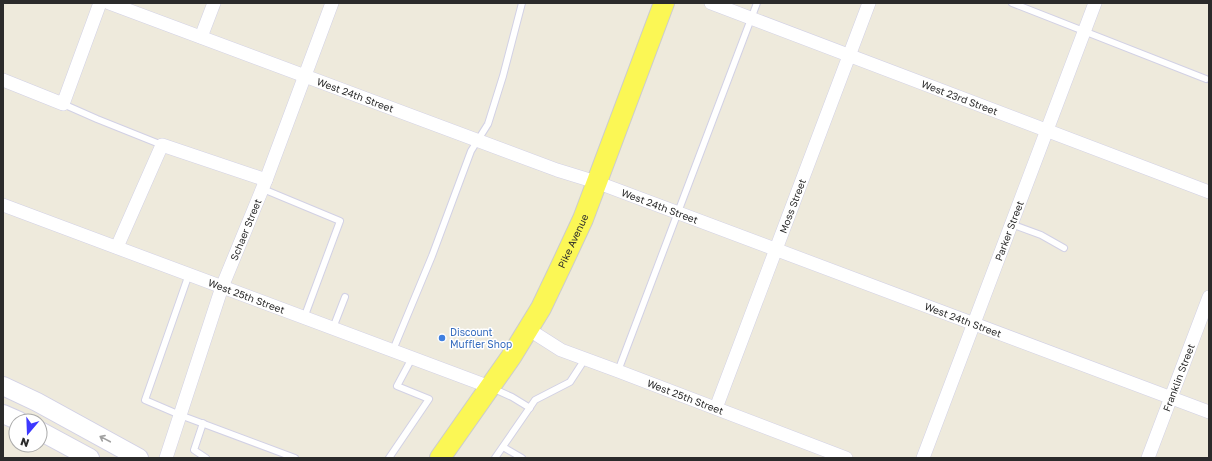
<svg xmlns="http://www.w3.org/2000/svg" width="1212" height="461" viewBox="0 0 1212 461" font-family="'Golos Text',sans-serif">
<style>
.lines{fill:none;stroke-linecap:round;stroke-linejoin:round}
.lane-casing{stroke:#d2d1e5;stroke-width:8}
.street-casing{stroke:#d2d1e5;stroke-width:14}
.secondary-casing{stroke:#d2d1e5;stroke-width:20}
.primary-casing{stroke:#ccc;stroke-width:22}
.lane{stroke:#fff;stroke-width:6}
.street{stroke:#fff;stroke-width:13}
.secondary{stroke:#fff;stroke-width:18}
.primary{stroke:#fbf755;stroke-width:20}
.oneway{stroke:#a0a0a0}
.shop-dot{fill:#3f7fe0;stroke:#fff;stroke-width:1.5}
.labels{text-anchor:middle;stroke-width:3;stroke-linejoin:round;paint-order:stroke}
.street-label{font-size:10px;fill:#2b2b2b;stroke:#fff}
.shop-label{font-size:10px;fill:#366cbe;stroke:#fff;text-anchor:start}
</style>
<rect width="100%" height="100%" fill="#eeeadc"/>
<g class="lines">
<g class="lane-casing">
<g id="lane">
<polyline points="1012,3 1206,79"/>
<polyline points="63,104 97,119 162,145"/>
<polyline points="263,189 340,221 304,318"/>
<polyline points="1011,224 1041,235 1064,248"/>
<polyline points="189,274 145,400 180,415 295,458"/>
<polyline points="333,328 345,297"/>
<polyline points="393,350 432,256 471,151 488,124 503,76 522,3"/>
<polyline points="618,371 757,3"/>
<polyline points="492,388 512,397 530,408"/>
<polyline points="203,423 194,450 206,458"/>
<polyline points="503,447 522,458"/>
<polyline points="389,458 429,399 397,386 412,358"/>
<polyline points="495,458 535,400 570,382 585,359"/>
</g>
</g>
<g class="street-casing">
<g id="street">
<path id="s1" d="M109 3 557 170 596 182 1209 412"/>
<path id="s2" d="M711 3 1209 192"/>
<polyline points="201,37 214,3"/>
<polyline points="3,80 63,104 100,3"/>
<path id="s3" d="M3 205 490 387"/>
<polyline points="117,247 162,145 266,180"/>
<path id="s4" d="M528 329 561 350 618 371 846 458"/>
<path id="s5" d="M716 408 869 3"/>
<path id="s6" d="M166 458 222 287 266 180 332 3"/>
<path id="s7" d="M923 458 1095 3"/>
<path id="s8" d="M1148 458 1209 297"/>
</g>
</g>
<g class="secondary-casing">
<g id="secondary">
<polyline points="3,386 37,402 139,458"/>
<polyline points="3,414 19,421"/>
<polyline points="40,431 90,458"/>
</g>
</g>
<g class="primary-casing">
<g id="primary">
<path id="s9" d="M440 458 511 357 541 308 562 264 583 219 664 3"/>
</g>
</g>
<use href="#lane" class="lane"/>
<use href="#street" class="street"/>
<use href="#secondary" class="secondary"/>
<use href="#primary" class="primary"/>
</g>
<defs><path id="oneway-shaft" d="M-6 0H5M1.5-3L5.5 0L1.5 3" fill="none" stroke-width="1.6" stroke-linecap="round" stroke-linejoin="round"/></defs>
<use class="oneway" href="#oneway-shaft" transform="translate(105 439) rotate(-152)"/>
<circle class="shop-dot" cx="442" cy="338" r="4"/>
<g class="labels">
<g class="street-label">
<text dy="4" stroke="none"><textPath href="#s1" startOffset="263">West 24th Street</textPath></text>
<text dy="4" stroke="none"><textPath href="#s2" startOffset="266">West 23rd Street</textPath></text>
<text dy="4" stroke="none"><textPath href="#s1" startOffset="587">West 24th Street</textPath></text>
<text dy="4" stroke="none"><textPath href="#s5" startOffset="216">Moss Street</textPath></text>
<text dy="4" stroke="none"><textPath href="#s6" startOffset="242">Schaer Street</textPath></text>
<text dy="4" stroke="none"><textPath href="#s7" startOffset="243">Parker Street</textPath></text>
<text dy="4" stroke="none"><textPath href="#s9" startOffset="255">Pike Avenue</textPath></text>
<text dy="4" stroke="none"><textPath href="#s3" startOffset="260">West 25th Street</textPath></text>
<text dy="4" stroke="none"><textPath href="#s1" startOffset="911">West 24th Street</textPath></text>
<text dy="4" stroke="none"><textPath href="#s8" startOffset="86">Franklin Street</textPath></text>
<text dy="4" stroke="none"><textPath href="#s4" startOffset="172">West 25th Street</textPath></text>
</g>
<g class="shop-label">
<text x="450" y="336">Discount<tspan x="450" dy="12">Muffler Shop</tspan></text>
</g>
</g>
<rect width="1212" height="461" fill="none" stroke="#2b2b2b" stroke-width="8"/>
<g transform="translate(28 433) rotate(199)"><circle r="19" fill="#ffffff" stroke="#aaaaaa"/>
<path d="M0-3L7 15L0 10L-7 15Z" fill="#3d38ff"/>
<text y="-6" font-size="11" font-weight="bold" text-anchor="middle" fill="#2b2b2b">N</text>
</g>
</svg>
